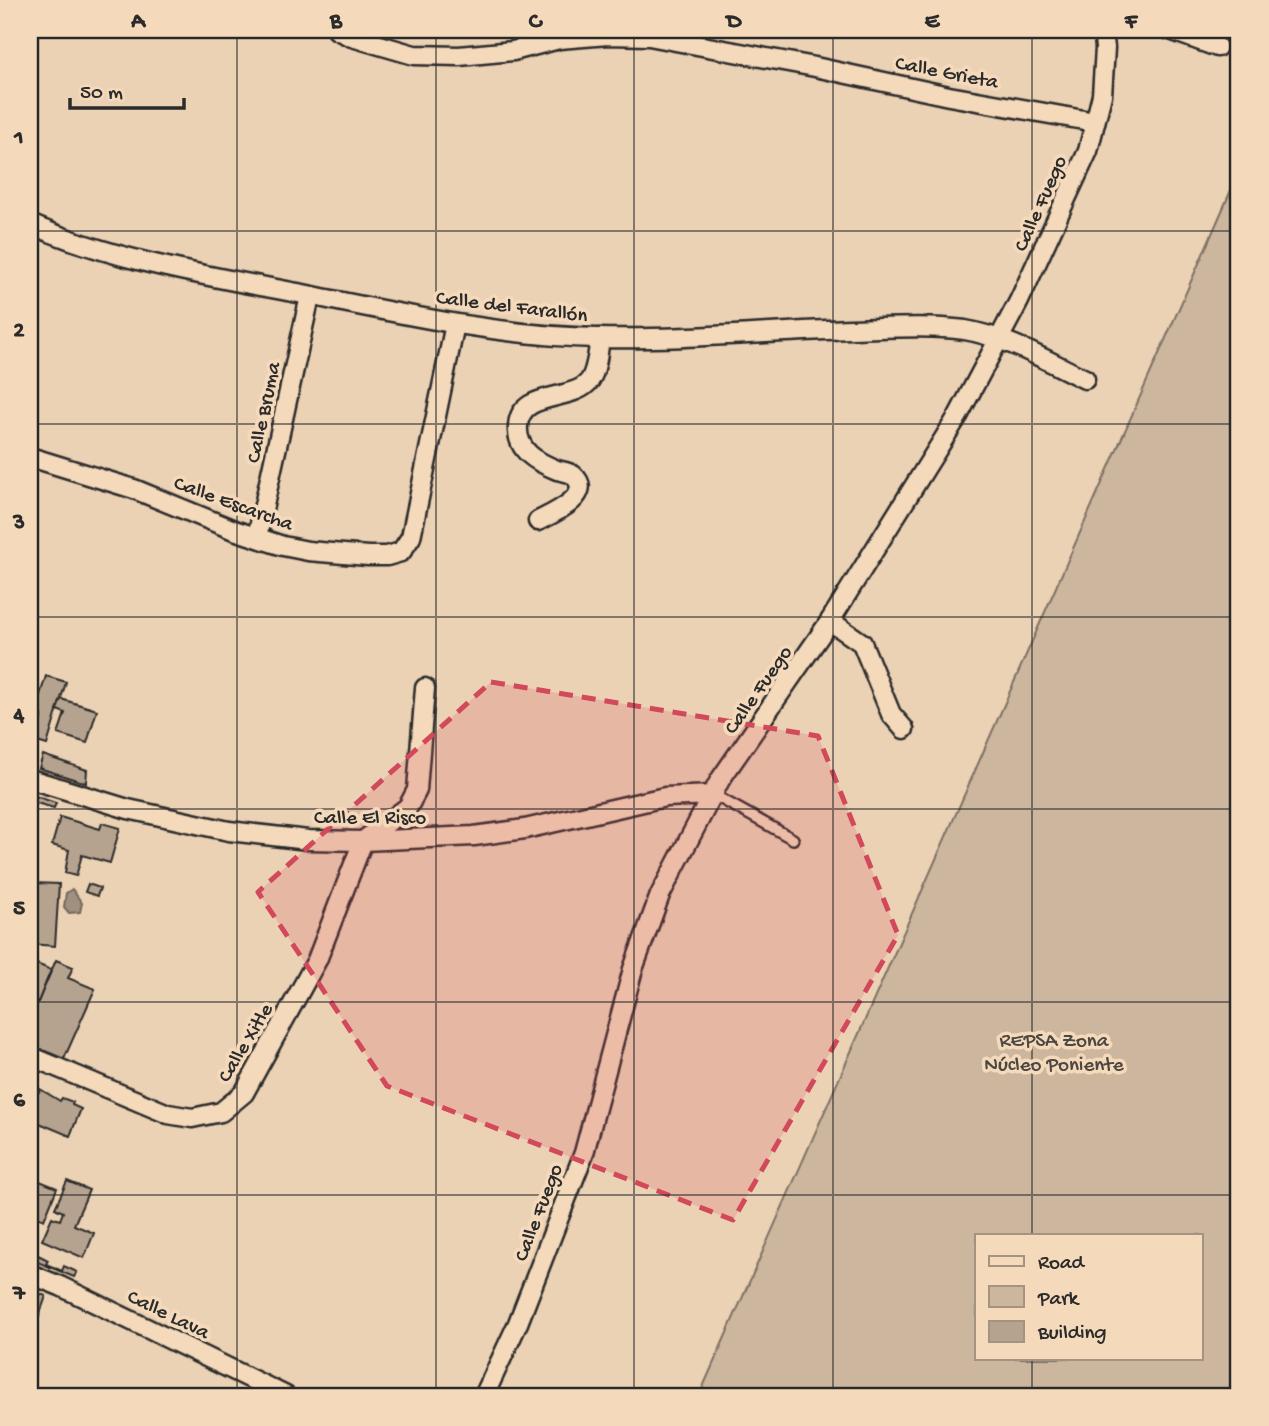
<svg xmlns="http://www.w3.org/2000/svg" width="1269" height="1426" viewBox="0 0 1269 1426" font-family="'Gochi Hand',sans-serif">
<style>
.green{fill:#ccb69e;stroke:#7c7064;stroke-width:2;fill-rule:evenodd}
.water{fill:#a0907f;stroke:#71685d;stroke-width:2}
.building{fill:#b6a38f;stroke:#2b2b2b;stroke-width:2}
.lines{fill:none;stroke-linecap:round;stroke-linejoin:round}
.service-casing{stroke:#2b2b2b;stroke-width:14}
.minor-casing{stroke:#2b2b2b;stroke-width:23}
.service{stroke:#f4d9bb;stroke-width:9}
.minor{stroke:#f4d9bb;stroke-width:18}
.marked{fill:#d1495b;fill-opacity:0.2;stroke:#d1495b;stroke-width:5;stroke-dasharray:14 9;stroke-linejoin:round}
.grid{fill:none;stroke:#2b2b2b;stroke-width:2;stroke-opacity:0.55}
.labels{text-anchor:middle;stroke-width:7;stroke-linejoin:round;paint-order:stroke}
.street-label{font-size:21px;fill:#2b2b2b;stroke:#f4d9bb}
.park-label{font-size:21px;fill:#4b4742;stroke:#f4d9bb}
.neatline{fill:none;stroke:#2b2b2b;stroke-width:2.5}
.grid-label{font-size:23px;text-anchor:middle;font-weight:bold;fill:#2b2b2b}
</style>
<rect width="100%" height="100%" fill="#ecd2b5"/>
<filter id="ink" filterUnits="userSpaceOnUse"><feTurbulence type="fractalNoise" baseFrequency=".0143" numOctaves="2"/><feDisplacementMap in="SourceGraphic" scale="14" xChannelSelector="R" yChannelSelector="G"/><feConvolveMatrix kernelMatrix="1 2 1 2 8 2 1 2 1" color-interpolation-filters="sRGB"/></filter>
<g filter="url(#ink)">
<path class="green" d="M1239 172V1396H699L1218 220ZM977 1235H1201V1358H977Z"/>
<polygon class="water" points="72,889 82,903 80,912 69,913 64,907 66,893"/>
<g class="building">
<polygon points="46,676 66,682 47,745 34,741 42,716 34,714"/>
<polygon points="61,699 97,710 87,743 58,734 65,713 57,710"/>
<polygon points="30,712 42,716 33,744 30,743"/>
<polygon points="43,755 87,770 86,783 39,768"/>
<polygon points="30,795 35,796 30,814"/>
<polygon points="35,796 56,803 54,808 33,802"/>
<polygon points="60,817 100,829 102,823 120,828 110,863 82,855 76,876 65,873 69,850 52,845"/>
<polygon points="33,883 59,884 55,946 30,944"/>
<polygon points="88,884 100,888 97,896 85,892"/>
<polygon points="56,960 73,967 68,978 95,989 64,1059 30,1045 30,1020"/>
<polygon points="30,961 51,970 38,1002 30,998"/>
<polygon points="30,1088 39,1092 40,1089 60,1101 62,1098 73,1102 72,1105 81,1109 70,1136 30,1119"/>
<polygon points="30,1177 57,1188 44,1220 30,1214"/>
<polygon points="67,1181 89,1190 74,1225 94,1233 84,1258 42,1240 52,1217 60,1220 63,1212 55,1208"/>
<polygon points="38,1255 48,1260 46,1264 62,1271 64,1266 77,1272 74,1277 35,1261"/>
<polygon points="33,1291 46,1296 30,1342 30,1300"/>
</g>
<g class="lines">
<g class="service-casing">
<polyline id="service" points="714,795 793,839"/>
</g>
<g class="minor-casing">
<g id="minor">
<polyline points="337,30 352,37 414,55 459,56 513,51 559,39 608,35 649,36 815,67 949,96 1095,122"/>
<polyline points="1170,30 1217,47"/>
<path d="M30 224C117 262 215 277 308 295 403 314 499 336 597 338 681 340 766 332 851 329 888 328 927 325 965 330 1007 337 1047 361 1085 379"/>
<polyline points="30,457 134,489 234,530 283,546 308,551 368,556 387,556 401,552 411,537 455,324"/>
<path d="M538 521C550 515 597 495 573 475 569 472 561 471 557 470 537 462 516 451 518 426 520 389 574 403 590 380 597 369 598 351 600 338"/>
<polyline points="257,537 310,296"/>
<polyline points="830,621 862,643 891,714 904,729"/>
<polyline points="30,779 128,809 229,831 308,840 363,841 474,836 525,829 665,797 714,795"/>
<polyline points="30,1056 168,1114 192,1118 221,1112 244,1093 317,960 363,841 408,807 417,790 425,688"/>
<polyline points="30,1274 60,1286 286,1396"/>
<polyline points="484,1396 518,1323 584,1153 633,969 660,895 720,780 830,621 958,416 1019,301 1088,151 1102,95 1105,48 1103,30"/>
</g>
</g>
<use href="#service" class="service"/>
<use href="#minor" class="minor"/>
</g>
</g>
<path class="marked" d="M491 682 818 736 898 935 733 1220 387 1086 258 892Z"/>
<path class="grid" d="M237 30V1396M436 30V1396M634 30V1396M833 30V1396M1032 30V1235M30 231H1239M30 424H1239M30 617H1239M30 809H1239M30 1002H1239M30 1195H1239M1032 1358V1396"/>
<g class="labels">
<g class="street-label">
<text transform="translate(947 71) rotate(11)" y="7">Calle Grieta</text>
<text transform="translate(1039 203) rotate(-66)" y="7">Calle Fuego</text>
<text transform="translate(512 305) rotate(7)" y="7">Calle del Farallón</text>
<text transform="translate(262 412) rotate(-78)" y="7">Calle Bruma</text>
<text transform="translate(234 502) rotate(20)" y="7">Calle Escarcha</text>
<text transform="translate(757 689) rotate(-55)" y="7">Calle Fuego</text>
<text x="370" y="823">Calle El Risco</text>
<text transform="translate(244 1042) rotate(-59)" y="7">Calle Xitle</text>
<text transform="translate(537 1212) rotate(-69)" y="7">Calle Fuego</text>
<text transform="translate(169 1313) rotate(26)" y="7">Calle Lava</text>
</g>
<g class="park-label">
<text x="1054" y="1046">REPSA Zona<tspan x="1054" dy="24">Núcleo Poniente</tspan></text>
</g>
</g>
<rect width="1269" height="1426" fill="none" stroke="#f4d9bb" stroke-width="77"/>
<rect x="975" y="1234" width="228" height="126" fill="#f4d9bb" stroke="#a49381" stroke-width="2"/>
<rect x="989" y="1256" width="35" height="10" fill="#f4d9bb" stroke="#a49381" stroke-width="2"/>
<text x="1038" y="1268" font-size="21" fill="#2b2b2b">Road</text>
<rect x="989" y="1286" width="35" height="21" fill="#ccb69e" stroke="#a49381" stroke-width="2"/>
<text x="1038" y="1304" font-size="21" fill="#2b2b2b">Park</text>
<rect x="989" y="1321" width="35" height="21" fill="#b6a38f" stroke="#a49381" stroke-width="2"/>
<text x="1038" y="1338" font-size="21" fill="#2b2b2b">Building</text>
<path d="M70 98v10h114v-10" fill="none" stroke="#2b2b2b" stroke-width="3.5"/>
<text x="80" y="98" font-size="21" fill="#2b2b2b" stroke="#f4d9bb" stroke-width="5" paint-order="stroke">50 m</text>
<rect x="38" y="38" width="1192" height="1350" class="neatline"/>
<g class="grid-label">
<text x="138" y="27">A</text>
<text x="336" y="27">B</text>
<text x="535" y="27">C</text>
<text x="734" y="27">D</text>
<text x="932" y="27">E</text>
<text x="1131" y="27">F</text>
<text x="19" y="143">1</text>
<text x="19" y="336">2</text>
<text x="19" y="528">3</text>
<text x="19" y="721">4</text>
<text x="19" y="914">5</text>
<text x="19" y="1106">6</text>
<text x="19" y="1299">7</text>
</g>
</svg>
